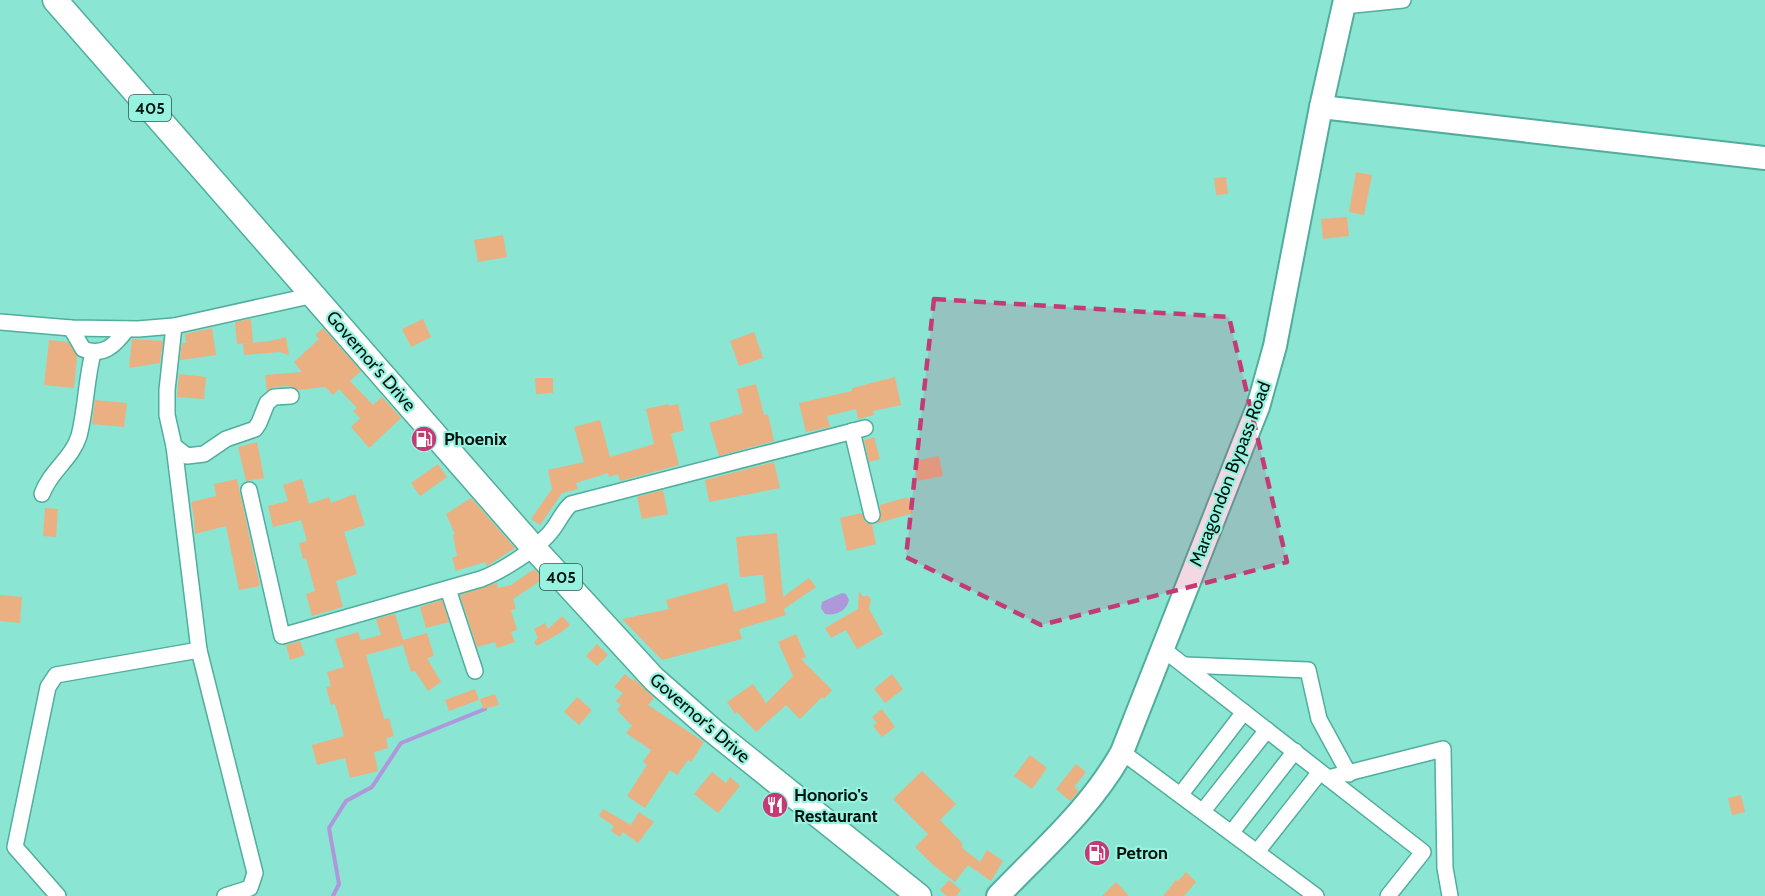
<svg xmlns="http://www.w3.org/2000/svg" width="1765" height="896" viewBox="0 0 1765 896" font-family="Cabin,sans-serif">
<style>
.water{fill:#ae97da}
.lines{fill:none;stroke-linecap:round;stroke-linejoin:round}
.stream{stroke:#ae97da;stroke-width:4}
.building{fill:#eab081}
.street-casing{stroke:#51ad9c;stroke-width:18}
.secondary-casing{stroke:#51ad9c;stroke-width:26}
.primary-casing{stroke:#51ad9c;stroke-width:27}
.street{stroke:#fff;stroke-width:15}
.secondary{stroke:#fff;stroke-width:22}
.primary{stroke:#fff;stroke-width:24}
.marked{fill:#c43a73;fill-opacity:0.2;stroke:#c43a73;stroke-width:4.5;stroke-dasharray:12 8;stroke-linejoin:round}
.labels{text-anchor:middle;stroke-width:4.5;stroke-linejoin:round;paint-order:stroke}
.shield{fill:#97f3e0;stroke:#2d564e;stroke-width:1.5}
.shield-label{font-size:16px;font-weight:bold;fill:#00130f}
.street-label{font-size:18px;fill:#00130f;stroke:#97f3e0}
.poi-label{font-size:18px;font-weight:bold;fill:#00130f;stroke:#97f3e0;text-anchor:start}
</style>
<rect width="100%" height="100%" fill="#8ae5d3"/>
<path class="water" d="M842 593 846 594 849 600C847 611 835 616 825 614L821 608 822 602Z"/>
<g class="lines">
<polyline class="stream" points="333,896 339,884 329,828 346,801 372,787 401,743 485,709"/>
</g>
<g class="building">
<polygon points="1356,172 1372,175 1364,215 1349,212"/>
<polygon points="1226,177 1228,194 1216,195 1214,178"/>
<polygon points="1347,217 1349,236 1323,239 1321,219"/>
<polygon points="503,235 507,257 478,262 474,240"/>
<polygon points="251,319 253,343 237,344 235,322"/>
<polygon points="423,319 431,337 411,347 402,329"/>
<polygon points="212,328 216,355 180,360 182,343 186,343 185,334"/>
<polygon points="323,328 361,371 350,381 373,405 382,397 401,418 369,448 351,427 360,418 353,411 357,408 339,389 333,395 325,387 298,390 290,386 273,387 267,391 265,375 302,372 294,362 319,339 315,335"/>
<polygon points="754,332 763,358 739,366 730,341"/>
<polygon points="286,337 289,355 279,352 244,355 243,344 270,341"/>
<polygon points="132,339 163,341 160,363 129,368"/>
<polygon points="49,340 68,342 77,356 74,388 44,385"/>
<polygon points="179,374 206,377 204,399 177,397"/>
<polygon points="895,377 901,405 873,411 874,415 858,419 856,409 827,416 830,427 806,432 799,403 852,391 852,388"/>
<polygon points="535,378 553,378 553,393 536,394"/>
<polygon points="756,384 764,415 768,414 774,441 719,456 709,423 743,413 737,389"/>
<polygon points="95,400 127,403 124,427 92,424"/>
<polygon points="668,404 669,406 678,404 684,430 671,434 679,465 620,481 618,474 609,477 608,473 576,483 578,489 562,493 540,525 531,519 552,489 548,470 584,462 574,427 600,420 610,457 654,444 646,409"/>
<polygon points="874,437 880,459 869,462 864,440"/>
<polygon points="257,442 264,478 246,481 238,447"/>
<polygon points="939,456 943,476 918,481 914,461"/>
<polygon points="774,462 780,488 709,502 705,480"/>
<polygon points="438,464 447,477 420,496 411,483"/>
<polygon points="237,479 260,586 239,590 226,526 195,534 194,518 191,502 216,496 214,484"/>
<polygon points="302,479 309,504 329,497 331,503 355,494 365,525 344,532 357,574 336,581 343,607 312,616 306,594 315,591 306,558 303,559 299,543 307,541 301,520 273,527 268,506 288,501 283,485"/>
<polygon points="663,490 668,514 642,519 637,497"/>
<polygon points="908,497 913,513 875,524 881,517 880,505"/>
<polygon points="471,498 515,548 487,566 485,562 456,571 452,558 457,556 453,535 455,534 446,514"/>
<polygon points="45,508 58,509 56,537 43,536"/>
<polygon points="862,513 865,522 874,525 872,525 876,544 847,551 840,518"/>
<polygon points="777,533 783,597 809,578 816,587 784,609 786,615 739,629 742,639 662,660 622,619 669,609 666,600 727,583 734,612 766,602 763,575 740,577 736,537"/>
<polygon points="534,569 543,579 513,599 516,609 511,610 517,630 511,632 515,642 497,648 495,642 477,647 460,595 497,583 498,588 511,585"/>
<polygon points="859,591 862,596 868,596 871,599 869,609 883,634 857,649 846,630 831,638 825,628 858,609"/>
<polygon points="0,595 22,597 20,623 0,621"/>
<polygon points="442,600 449,622 426,628 420,607"/>
<polygon points="395,614 403,640 427,633 434,656 427,658 441,682 428,691 415,671 411,672 403,645 366,655 384,719 389,718 394,736 386,738 388,748 374,752 378,771 350,778 345,758 317,765 312,745 344,736 335,704 331,705 326,687 331,686 327,672 344,667 335,639 358,632 361,640 381,635 376,619"/>
<polygon points="562,616 570,625 560,633 537,646 534,642 538,638 534,629 545,623 548,629"/>
<polygon points="796,634 806,657 801,659 832,690 824,699 822,697 800,719 786,705 756,732 737,712 735,714 727,702 753,684 766,703 793,676 778,642"/>
<polygon points="300,641 305,655 290,660 286,645"/>
<polygon points="597,644 608,655 597,666 586,656"/>
<polygon points="625,674 633,681 634,679 654,698 648,705 704,742 691,762 688,760 677,775 670,770 645,808 627,796 647,765 643,762 651,750 626,733 632,726 617,710 621,705 616,701 623,693 614,687"/>
<polygon points="892,674 903,689 885,703 874,689"/>
<polygon points="475,689 479,700 449,711 445,700"/>
<polygon points="495,694 499,705 483,709 480,699"/>
<polygon points="577,697 592,710 579,725 564,712"/>
<polygon points="882,709 895,727 882,737 873,726 877,723 872,717"/>
<polygon points="1030,755 1047,768 1032,789 1014,776"/>
<polygon points="1076,764 1086,772 1074,787 1079,791 1070,801 1056,789"/>
<polygon points="922,771 956,804 940,820 963,844 961,847 980,862 987,850 1003,861 991,881 968,865 955,882 933,865 915,847 928,834 893,799"/>
<polygon points="712,772 726,783 730,777 740,786 718,813 694,794"/>
<polygon points="1741,795 1745,812 1732,815 1728,798"/>
<polygon points="603,809 631,825 639,812 654,822 638,843 623,832 620,837 611,831 614,826 599,816"/>
<polygon points="1186,872 1196,882 1184,896 1163,896 1176,880 1178,881"/>
<polygon points="949,880 961,890 956,896 947,896 940,890"/>
<polygon points="1116,882 1129,896 1102,896"/>
</g>
<g class="lines">
<g class="street-casing">
<g id="street">
<polyline points="1344,6 1403,0"/>
<polyline points="0,322 71,328 138,329 174,326 314,295"/>
<polyline points="174,326 167,390 167,415 174,446 187,456 204,454 226,439 255,429 259,423 267,403 274,397 291,396"/>
<path d="M71 328 83 349C104 357 115 345 127 329"/>
<polyline points="852,431 872,515"/>
<polyline points="174,446 199,650 255,873 250,888 225,896"/>
<path d="M249 490 282 636 481 579C502 571 533 551 548 535 558 525 561 513 571 504L865 428"/>
<path d="M42 494C50 471 72 459 79 436 86 409 86 380 93 353"/>
<polyline points="448,589 475,671"/>
<polyline points="1163,649 1423,852 1388,896"/>
<polyline points="1185,665 1308,670 1319,719 1349,774"/>
<polyline points="1122,752 1316,896"/>
<polyline points="1328,778 1443,749 1445,868 1450,896"/>
<polyline points="1181,794 1244,712"/>
<polyline points="1203,811 1267,730"/>
<polyline points="1232,832 1295,751"/>
<polyline points="1257,852 1320,772"/>
<polyline points="58,896 15,847 48,687 56,675 199,650"/>
</g>
</g>
<g class="secondary-casing">
<g id="secondary">
<polyline points="1321,107 1765,158"/>
<path d="M998 896C1042 850 1091 808 1122 752L1242 447 1258 407 1275 346 1321 107 1345 0"/>
</g>
</g>
<g class="primary-casing">
<polyline id="primary" points="55,0 533,547 654,679 712,730 919,896"/>
</g>
<use href="#street" class="street"/>
<use href="#secondary" class="secondary"/>
<use href="#primary" class="primary"/>
</g>
<path class="marked" d="M934 299 1229 317 1287 562 1041 625 906 557Z"/>
<defs>
<g id="fuel-disc" transform="scale(1.35)"><circle r="9.5" fill="#c43a73" stroke="#97f3e0"/><path d="M-5.5-6h7V0h2V4h1.3V-2.5L3-4.5l.8-.8L6-3V5H2.5V1h-1V6h-7ZM-4.2-4.7v3.2H.2V-4.7Z" fill="#fff"/></g>
<g id="restaurant-disc" transform="scale(1.35)"><circle r="9.5" fill="#c43a73" stroke="#97f3e0"/><path d="M-5-6h1v4h1v-4h1v4h1v-4h1v5L-1.5 .5V6h-2V.5L-5-1ZM5-6V6H3V1.5H1.5Q1.5-4 5-6Z" fill="#fff"/></g>
</defs>
<g fill-rule="evenodd">
<use href="#fuel-disc" x="424" y="439"/>
<use href="#restaurant-disc" x="775" y="805"/>
<use href="#fuel-disc" x="1097" y="853"/>
</g>
<g class="labels">
<g class="shield">
<rect x="129" y="95" width="42" height="26" rx="4.5"/>
<rect x="540" y="564" width="42" height="26" rx="4.5"/>
</g>
<g class="shield-label">
<text x="150" y="114">405</text>
<text x="561" y="583">405</text>
</g>
<g class="street-label">
<text transform="translate(371 361) rotate(49)" y="6">Governor's Drive</text>
<text transform="translate(1230 474) rotate(-69)" y="6">Maragondon Bypass Road</text>
<text transform="translate(700 718) rotate(41)" y="6">Governor's Drive</text>
</g>
<g class="poi-label">
<text x="444" y="445">Phoenix</text>
<text x="794" y="801">Honorio's<tspan x="794" dy="21">Restaurant</tspan></text>
<text x="1116" y="859">Petron</text>
</g>
</g>
</svg>
